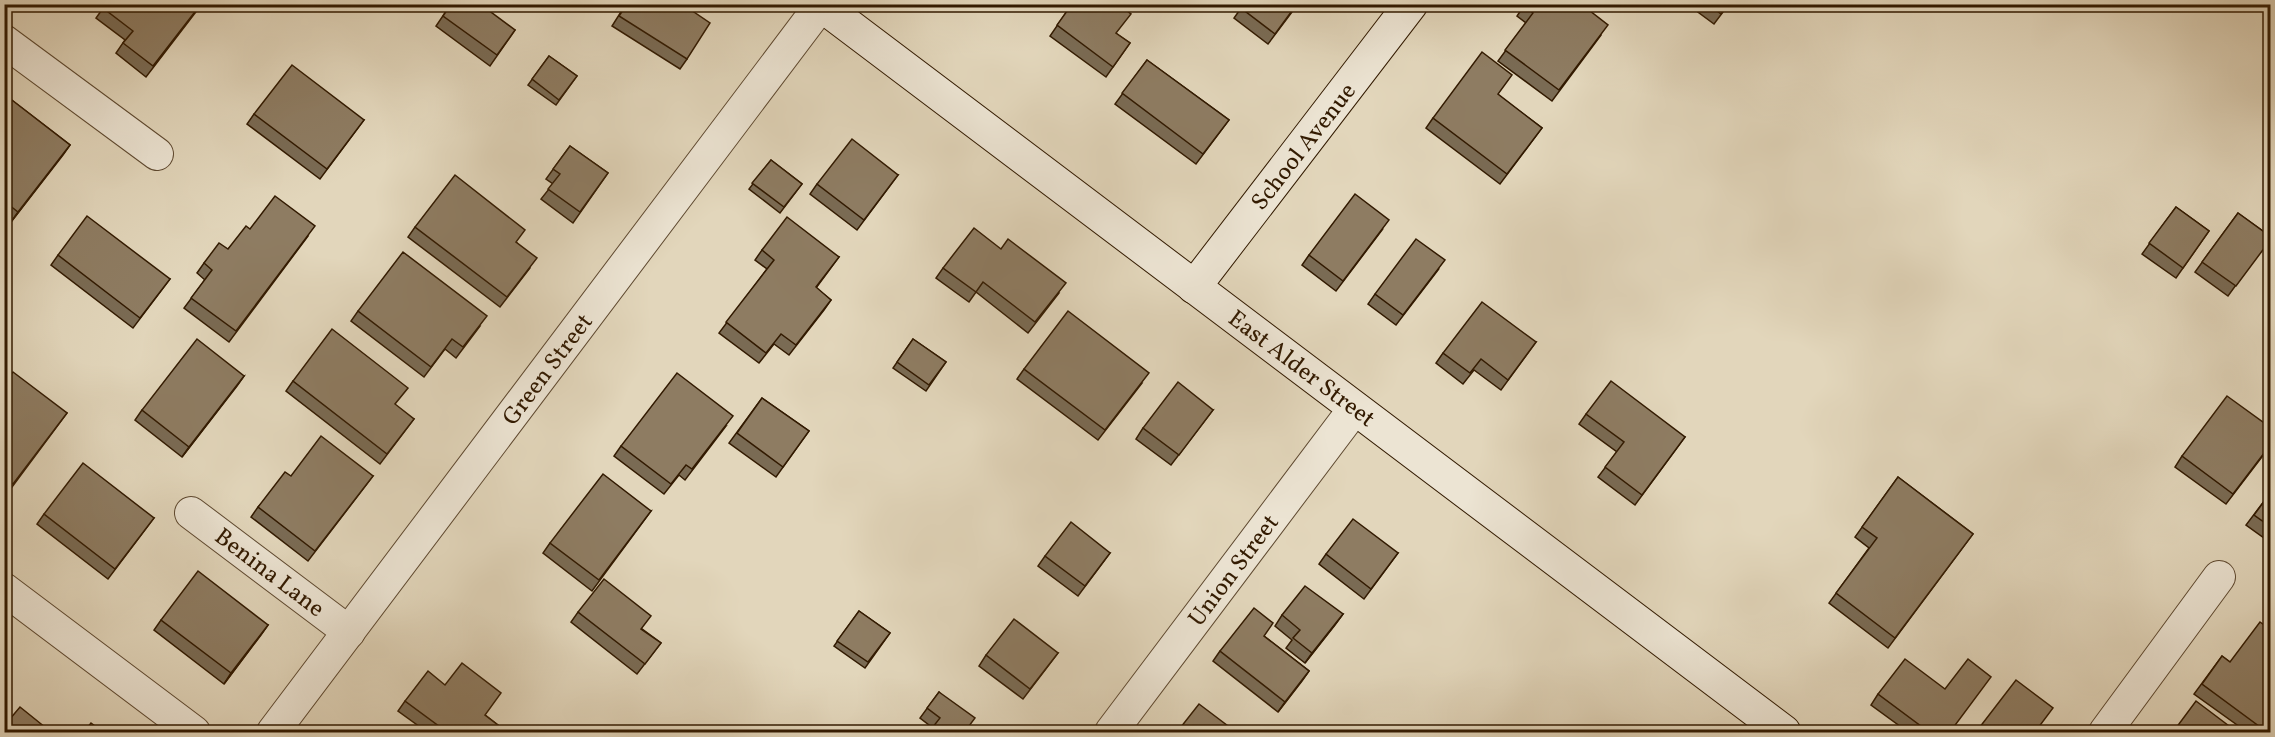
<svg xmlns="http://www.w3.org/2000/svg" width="2275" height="737" viewBox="0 0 2275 737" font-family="Vollkorn,serif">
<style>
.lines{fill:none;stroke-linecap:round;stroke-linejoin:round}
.street-casing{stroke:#5e4930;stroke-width:34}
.secondary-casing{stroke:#321a01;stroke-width:35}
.street{stroke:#ece4d3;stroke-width:32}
.secondary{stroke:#ece4d3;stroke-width:33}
.wall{fill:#7a6b54;stroke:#321a01;stroke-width:1.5}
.shaded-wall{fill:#635745;stroke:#321a01;stroke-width:1.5}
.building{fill:#8e7c62;stroke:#321a01;stroke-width:1.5}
.labels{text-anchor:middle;stroke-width:5;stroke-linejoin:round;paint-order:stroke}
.street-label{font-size:24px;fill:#321a01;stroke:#ece4d3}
</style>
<rect width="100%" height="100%" fill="#e2d6bb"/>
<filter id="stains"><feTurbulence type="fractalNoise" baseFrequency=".00333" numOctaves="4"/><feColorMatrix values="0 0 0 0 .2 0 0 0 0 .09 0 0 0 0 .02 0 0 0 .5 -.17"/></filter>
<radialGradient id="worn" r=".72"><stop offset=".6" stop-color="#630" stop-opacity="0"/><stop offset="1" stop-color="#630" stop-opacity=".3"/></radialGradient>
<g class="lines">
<g class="street-casing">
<g id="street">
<polyline points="4,41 157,154"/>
<polyline points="191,513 349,632"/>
<polyline points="4,589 194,732"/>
<polyline points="273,732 821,5"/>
<polyline points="1111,732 1355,408"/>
<polyline points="2105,732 2219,577"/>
</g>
</g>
<g class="secondary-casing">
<g id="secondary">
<polyline points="820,4 1784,732"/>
<polyline points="1194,287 1411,4"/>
</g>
</g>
<use href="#street" class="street"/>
<use href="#secondary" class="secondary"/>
</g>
<g class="wall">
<polygon points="106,4 202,4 146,77 116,53 125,40 96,18"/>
<polygon points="451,4 515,30 490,66 436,26"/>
<polygon points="626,4 687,59 680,69 612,26"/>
<polygon points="1072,4 1130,43 1106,77 1050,36"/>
<polygon points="1244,4 1298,4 1268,44 1234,18"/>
<polygon points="1525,4 1601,35 1552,101 1498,61 1526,23 1517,16"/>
<polygon points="1687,4 1729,4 1714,24"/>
<polygon points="549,56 577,76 556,105 528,85"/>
<polygon points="1147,60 1229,120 1196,164 1115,104"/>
<polygon points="4,94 70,145 11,222 4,217"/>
<polygon points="1498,95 1542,128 1500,184 1426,128 1433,118"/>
<polygon points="254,114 364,120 320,179 247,124"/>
<polygon points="570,146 608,173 573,223 541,199 553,184 546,179"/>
<polygon points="771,160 802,184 780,213 749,189"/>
<polygon points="898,175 857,230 810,194 817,184"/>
<polygon points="2176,207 2209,231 2176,278 2142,254"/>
<polygon points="2238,213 2271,237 2228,296 2195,272"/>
<polygon points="415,227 517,243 530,268 500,307 408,237"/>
<polygon points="250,229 308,236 229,342 184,308 205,280 197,273 204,263 228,249"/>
<polygon points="1382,230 1336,291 1302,265 1309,255"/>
<polygon points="762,250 839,257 816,288 831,300 824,310 789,355 774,344 759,363 719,333 767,269 755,260"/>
<polygon points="58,255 170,279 133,328 51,265"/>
<polygon points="943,268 1059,293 1028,333 976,292 969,302 936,278"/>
<polygon points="1438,270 1396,325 1368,304 1375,294"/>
<polygon points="358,311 480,326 456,358 445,349 424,377 351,321"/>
<polygon points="913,339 946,362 926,391 893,368"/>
<polygon points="1536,342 1501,390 1474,370 1463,384 1436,363 1443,353"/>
<polygon points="1024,369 1142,383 1098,440 1017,379"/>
<polygon points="244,376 182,457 135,420 142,410"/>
<polygon points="293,381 414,419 380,464 286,391"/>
<polygon points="4,383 67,413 6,495 4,493"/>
<polygon points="762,398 809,431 776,477 729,443"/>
<polygon points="1213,410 1171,465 1136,439 1143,428"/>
<polygon points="1586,414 1685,437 1635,505 1598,477 1617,452 1579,424"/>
<polygon points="726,426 685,480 679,475 664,494 614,456 621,446"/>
<polygon points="2271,445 2226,504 2175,467 2182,456"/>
<polygon points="291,476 373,476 308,561 251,517 258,507"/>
<polygon points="1898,477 1973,534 1888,648 1829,603 1869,548 1855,537"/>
<polygon points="2271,492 2271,543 2246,525"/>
<polygon points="651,511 592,591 543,553 550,543"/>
<polygon points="44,514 154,518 108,579 37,524"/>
<polygon points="1110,553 1078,596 1038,566 1045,556"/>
<polygon points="1398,553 1364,599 1319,564 1326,554"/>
<polygon points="859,611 890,633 865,668 834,646"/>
<polygon points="578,612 642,629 661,643 637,674 571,622"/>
<polygon points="1343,614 1305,663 1286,648 1292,640 1275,626 1282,615"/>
<polygon points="161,620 268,625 224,684 154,630"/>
<polygon points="1264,636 1309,671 1278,712 1213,661 1220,651"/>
<polygon points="1058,653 1023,699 979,666 986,655"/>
<polygon points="2222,656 2230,662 2271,732 2247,732 2194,694"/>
<polygon points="1945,689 1950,732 1908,732 1871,705 1878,694"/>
<polygon points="939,692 966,730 933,728 920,718"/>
<polygon points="405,701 485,715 507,732 427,732 398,711"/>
</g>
<g class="shaded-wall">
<polygon points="70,145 63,155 11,222 18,212"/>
<polygon points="244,376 237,386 182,457 189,447"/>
<polygon points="1343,614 1335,625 1305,663 1312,653"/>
<polygon points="268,625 261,635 224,684 231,673"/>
<polygon points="1309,671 1302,681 1278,712 1285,702"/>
</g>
<g class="building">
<polygon points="106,4 201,4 153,66 123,43 133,31 103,8"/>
<polygon points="451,4 480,4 515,30 497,55 443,16"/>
<polygon points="627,4 682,4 710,23 687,59 619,16"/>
<polygon points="1072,4 1118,4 1131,14 1116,33 1130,43 1113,67 1057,25"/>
<polygon points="1244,4 1297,4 1275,34 1241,8"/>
<polygon points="1525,4 1581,4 1608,25 1559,90 1505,50 1533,13 1524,6"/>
<polygon points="1708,4 1728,4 1721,14"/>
<polygon points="1482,52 1512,75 1498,94 1542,128 1507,174 1433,118"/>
<polygon points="549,56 577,76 559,100 532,79"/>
<polygon points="1147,60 1229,120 1203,154 1122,93"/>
<polygon points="292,65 364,120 327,169 254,114"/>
<polygon points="4,94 70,145 18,212 4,201"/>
<polygon points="852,139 898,175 864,220 817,184"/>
<polygon points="570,146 608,173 580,212 548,189 560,174 553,169"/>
<polygon points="771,160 802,184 784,207 752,183"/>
<polygon points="455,175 525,230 516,242 537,258 507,297 415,227"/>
<polygon points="1355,194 1389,220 1343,281 1309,255"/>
<polygon points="275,196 315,226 236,331 191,298 212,270 204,263 219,243 228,249 246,226 250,229"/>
<polygon points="2176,207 2209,231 2183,268 2149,243"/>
<polygon points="2238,213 2271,237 2271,239 2236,286 2202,262"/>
<polygon points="87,216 170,279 140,318 58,255"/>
<polygon points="787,217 839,257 816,287 831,300 796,345 781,334 766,353 726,322 774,260 762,250"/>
<polygon points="974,228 1001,249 1008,239 1066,283 1035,322 983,282 976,292 943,268"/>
<polygon points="1416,239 1445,260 1403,315 1375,294"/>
<polygon points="403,252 487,316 463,347 452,339 431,367 358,311"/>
<polygon points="1482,302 1536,342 1508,380 1481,359 1470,373 1443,353"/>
<polygon points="1068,311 1149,373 1105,430 1024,369"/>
<polygon points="332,329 408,388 395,404 414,419 387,454 293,381"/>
<polygon points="197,339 244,376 189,447 142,410"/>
<polygon points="913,339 946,362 929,385 897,362"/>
<polygon points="13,372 67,413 13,484 4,478 4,383"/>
<polygon points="677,373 733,416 692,469 686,465 671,484 621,446"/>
<polygon points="1611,381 1685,437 1642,495 1605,467 1624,442 1586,414"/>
<polygon points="1178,382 1213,410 1179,455 1143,428"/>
<polygon points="2227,396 2271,428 2271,444 2233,494 2182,456"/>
<polygon points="762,398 809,431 783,467 737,433"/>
<polygon points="321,436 373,476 315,551 258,507 285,472 291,476"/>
<polygon points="83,463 154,518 115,569 44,514"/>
<polygon points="603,474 651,511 599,580 550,543"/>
<polygon points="1898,477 1973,534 1895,638 1836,593 1877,538 1862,527"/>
<polygon points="2271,492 2271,527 2254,515"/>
<polygon points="1353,519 1398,553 1371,589 1326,554"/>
<polygon points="1071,522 1110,553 1085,586 1045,556"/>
<polygon points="198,571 268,625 231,673 161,620"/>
<polygon points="604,579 651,616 641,629 661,643 645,664 578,612"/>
<polygon points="1305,586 1343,614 1312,653 1293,638 1300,630 1282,615"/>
<polygon points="1254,608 1273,623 1264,636 1309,671 1285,702 1220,651"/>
<polygon points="859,611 890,633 868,662 837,641"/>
<polygon points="1014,619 1058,653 1030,689 986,655"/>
<polygon points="2260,622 2271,630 2271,732 2267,732 2202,684 2222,656 2230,662"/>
<polygon points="1905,659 1945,689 1968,659 1991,677 1950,732 1929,732 1878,694"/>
<polygon points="462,663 501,693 485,715 507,732 447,732 405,701 428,671 445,685"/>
<polygon points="2016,680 2053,708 2035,732 1976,732"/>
<polygon points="939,692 975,718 966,730 969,732 929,732 940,718 927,708"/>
<polygon points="2196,701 2237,732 2173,732"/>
<polygon points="1199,704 1236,732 1177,732"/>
<polygon points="20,707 51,732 4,732 4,726"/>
<polygon points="91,723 103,732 84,732"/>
</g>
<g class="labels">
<g class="street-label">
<text transform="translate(1303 146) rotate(-52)" y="8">School Avenue</text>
<text transform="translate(1302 368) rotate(37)" y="8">East Alder Street</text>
<text transform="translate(547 369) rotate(-53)" y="8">Green Street</text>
<text transform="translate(1233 570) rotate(-53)" y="8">Union Street</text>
<text transform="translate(270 572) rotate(37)" y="8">Benina Lane</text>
</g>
</g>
<rect width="2275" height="737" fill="none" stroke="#e2d6bb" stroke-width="24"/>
<rect x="6" y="6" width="2263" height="725" fill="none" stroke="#321a01" stroke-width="3"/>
<rect x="12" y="12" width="2251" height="713" fill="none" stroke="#321a01" stroke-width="1.5"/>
<rect width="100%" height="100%" filter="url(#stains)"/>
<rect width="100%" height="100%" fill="url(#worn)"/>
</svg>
